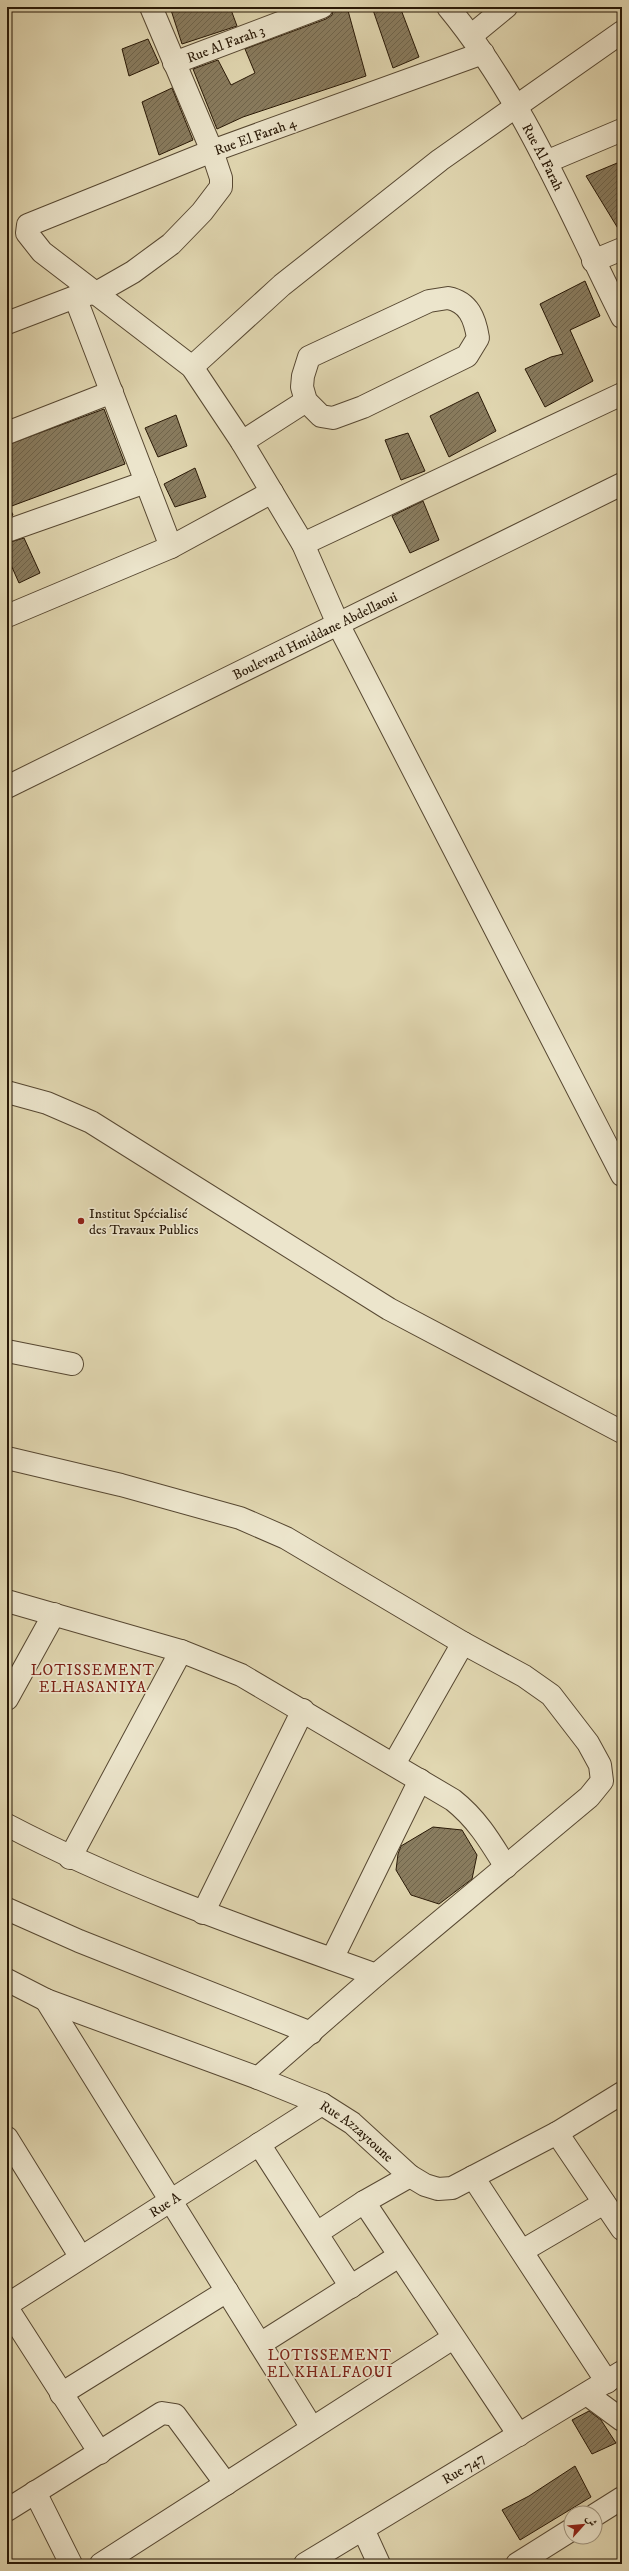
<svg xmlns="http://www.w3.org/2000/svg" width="629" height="2571" viewBox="0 0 629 2571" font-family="'IM FELL DW Pica',Amiri,serif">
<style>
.building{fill:url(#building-hatch);stroke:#291907}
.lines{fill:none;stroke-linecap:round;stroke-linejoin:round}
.minor-casing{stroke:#574832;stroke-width:24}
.minor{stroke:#ece5cc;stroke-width:22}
.poi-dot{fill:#8f2418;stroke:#ece5cc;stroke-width:1.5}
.labels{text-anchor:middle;stroke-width:3.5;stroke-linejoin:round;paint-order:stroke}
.street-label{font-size:14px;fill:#291907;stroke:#ece5cc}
.poi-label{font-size:14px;fill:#291907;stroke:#ece5cc;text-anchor:start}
.neighbourhood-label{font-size:15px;letter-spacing:1px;fill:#7a1f14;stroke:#ece5cc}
</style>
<defs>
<pattern id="building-hatch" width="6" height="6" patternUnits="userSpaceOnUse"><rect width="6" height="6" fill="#897c5f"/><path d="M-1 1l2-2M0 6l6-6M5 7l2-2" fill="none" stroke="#70654c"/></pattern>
</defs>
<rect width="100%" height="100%" fill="#e1d7b1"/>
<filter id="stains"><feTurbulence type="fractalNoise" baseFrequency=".005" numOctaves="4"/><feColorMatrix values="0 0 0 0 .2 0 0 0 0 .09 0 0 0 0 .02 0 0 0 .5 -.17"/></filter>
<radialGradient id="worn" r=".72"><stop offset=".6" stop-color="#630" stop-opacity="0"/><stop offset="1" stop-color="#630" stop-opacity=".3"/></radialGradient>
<g class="building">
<polygon points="170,7 230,7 237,26 182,44"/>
<polygon points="334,7 347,7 366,76 243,117 217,129 193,69 218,60 231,85 255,73 245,49 326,19 332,15"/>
<polygon points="372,7 400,7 419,57 393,68"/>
<polygon points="148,39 159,63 129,76 122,49"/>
<polygon points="172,88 193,140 159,155 142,102"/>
<polygon points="622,161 622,235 586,176"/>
<polygon points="585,281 600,316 570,330 593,381 545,407 525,369 551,357 563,354 540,304"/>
<polygon points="478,392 496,431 449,457 430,416"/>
<polygon points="104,409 125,464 9,507 13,515 7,518 7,445"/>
<polygon points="176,415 187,446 158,457 145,428"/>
<polygon points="408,433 425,471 401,480 385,440"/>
<polygon points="195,468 206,497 175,507 164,484"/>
<polygon points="423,501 439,540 410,553 392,516"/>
<polygon points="24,538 40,573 19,583 7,556 7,543"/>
<polygon points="433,1827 462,1830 477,1855 472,1879 439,1904 411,1895 396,1870 398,1854 401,1846"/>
<polygon points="589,2411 601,2420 616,2443 592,2454 572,2420"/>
<polygon points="575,2466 591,2497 520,2540 502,2510 529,2496"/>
</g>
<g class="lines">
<g class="minor-casing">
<g id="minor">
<path id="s1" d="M448 7C524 99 569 212 622 317"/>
<polyline points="472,35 506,7"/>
<polyline points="483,53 212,151 28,225 27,233 42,252 192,367 242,442 303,544 338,624 622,1175"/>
<path id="s2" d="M174 63 322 7"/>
<polyline points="546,162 622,130"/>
<polyline points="593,261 622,249"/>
<polyline points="75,297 171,547"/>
<path d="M448 298C469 302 475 319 478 338L467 356 363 407 333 418 321 416 306 401 302 387 303 376 309 357 429 301Z"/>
<polyline points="7,323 75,297 98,292 133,272 171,244 202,212 221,187 221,178 212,151 151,7"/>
<polyline points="192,367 282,285 440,160 622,32"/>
<polyline points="7,433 112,392"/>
<polyline points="242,442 306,401"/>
<polyline points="7,531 146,482"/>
<polyline points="303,544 622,394"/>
<polyline points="7,616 171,547 272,492"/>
<path id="s3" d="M7 787 622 484"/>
<polyline points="7,1092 47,1103 91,1122 389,1309 622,1432"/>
<polyline points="7,1351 72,1364"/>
<polyline points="7,1458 121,1485 240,1518 286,1538 463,1643 524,1676 551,1695 588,1743 600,1765 602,1781 589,1797 376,1975 258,2078"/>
<path d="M7 1601 181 1651 241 1675 453 1800C477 1819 490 1841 506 1867"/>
<polyline points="7,1699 54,1614"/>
<polyline points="394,1764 463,1643"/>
<path d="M7 1825C125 1887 251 1930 376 1975"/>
<polyline points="70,1858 181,1651"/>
<polyline points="7,1909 79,1941 311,2033"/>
<polyline points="203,1913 303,1710"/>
<polyline points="332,1959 420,1780"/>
<path id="s4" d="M7 1980 46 2000 258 2078 322 2104 352 2123 410 2176 425 2185 438 2189 452 2188 473 2177 607 2382"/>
<polyline points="46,2000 312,2428"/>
<polyline points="557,2133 622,2229"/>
<polyline points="7,2138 80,2256"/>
<polyline points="259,2144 351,2287"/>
<polyline points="473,2177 557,2133 622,2093"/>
<polyline points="364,2202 519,2435"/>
<polyline points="317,2233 364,2202 410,2176"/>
<polyline points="522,2251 604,2203"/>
<path id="s5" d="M7 2305 322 2104"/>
<polyline points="7,2308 100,2453"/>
<polyline points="260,2344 399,2256"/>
<polyline points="61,2394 227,2291"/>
<polyline points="588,2395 622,2420"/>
<polyline points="35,2492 71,2564"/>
<polyline points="7,2510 162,2413 175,2415 226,2484"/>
<polyline points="595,2515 622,2498"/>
<polyline points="363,2529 379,2564"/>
<polyline points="101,2564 453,2338"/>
<path id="s6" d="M305 2564 622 2372"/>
<polyline points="517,2564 571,2530"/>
</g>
</g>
<use href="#minor" class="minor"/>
</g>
<circle class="poi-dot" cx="81" cy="1221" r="4"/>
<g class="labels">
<g class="street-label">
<text dy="5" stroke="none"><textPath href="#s2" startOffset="55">Rue Al Farah 3</textPath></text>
<text transform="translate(255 136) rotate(-20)" y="5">Rue El Farah 4</text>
<text dy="5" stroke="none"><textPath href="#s1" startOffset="178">Rue Al Farah</textPath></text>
<text dy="5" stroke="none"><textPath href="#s3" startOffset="343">Boulevard Hmiddane Abdellaoui</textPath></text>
<text dy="5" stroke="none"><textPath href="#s4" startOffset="383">Rue Azzaytoune</textPath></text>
<text dy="5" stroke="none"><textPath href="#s5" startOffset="187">Rue A</textPath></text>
<text dy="5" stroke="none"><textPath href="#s6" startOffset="185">Rue 747</textPath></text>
</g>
<g class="poi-label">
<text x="89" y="1218">Institut Spécialisé<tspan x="89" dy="16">des Travaux Publics</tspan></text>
</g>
<g class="neighbourhood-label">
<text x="93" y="1675">LOTISSEMENT<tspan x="93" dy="17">ELHASANIYA</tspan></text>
<text x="330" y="2360">LOTISSEMENT<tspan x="330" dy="17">EL KHALFAOUI</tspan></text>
</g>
</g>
<rect width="629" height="2571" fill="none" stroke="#e1d7b1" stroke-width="24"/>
<rect x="8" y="8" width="613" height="2555" fill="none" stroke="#291907" stroke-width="2"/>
<rect x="12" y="12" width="605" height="2547" fill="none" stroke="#291907"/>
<g transform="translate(583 2525) rotate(63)"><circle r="19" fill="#ece5cc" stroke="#9e937d"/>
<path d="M0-3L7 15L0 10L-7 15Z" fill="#8f2418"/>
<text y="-6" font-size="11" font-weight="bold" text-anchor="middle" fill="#291907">ش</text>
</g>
<rect width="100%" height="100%" filter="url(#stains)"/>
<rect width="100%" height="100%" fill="url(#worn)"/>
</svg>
